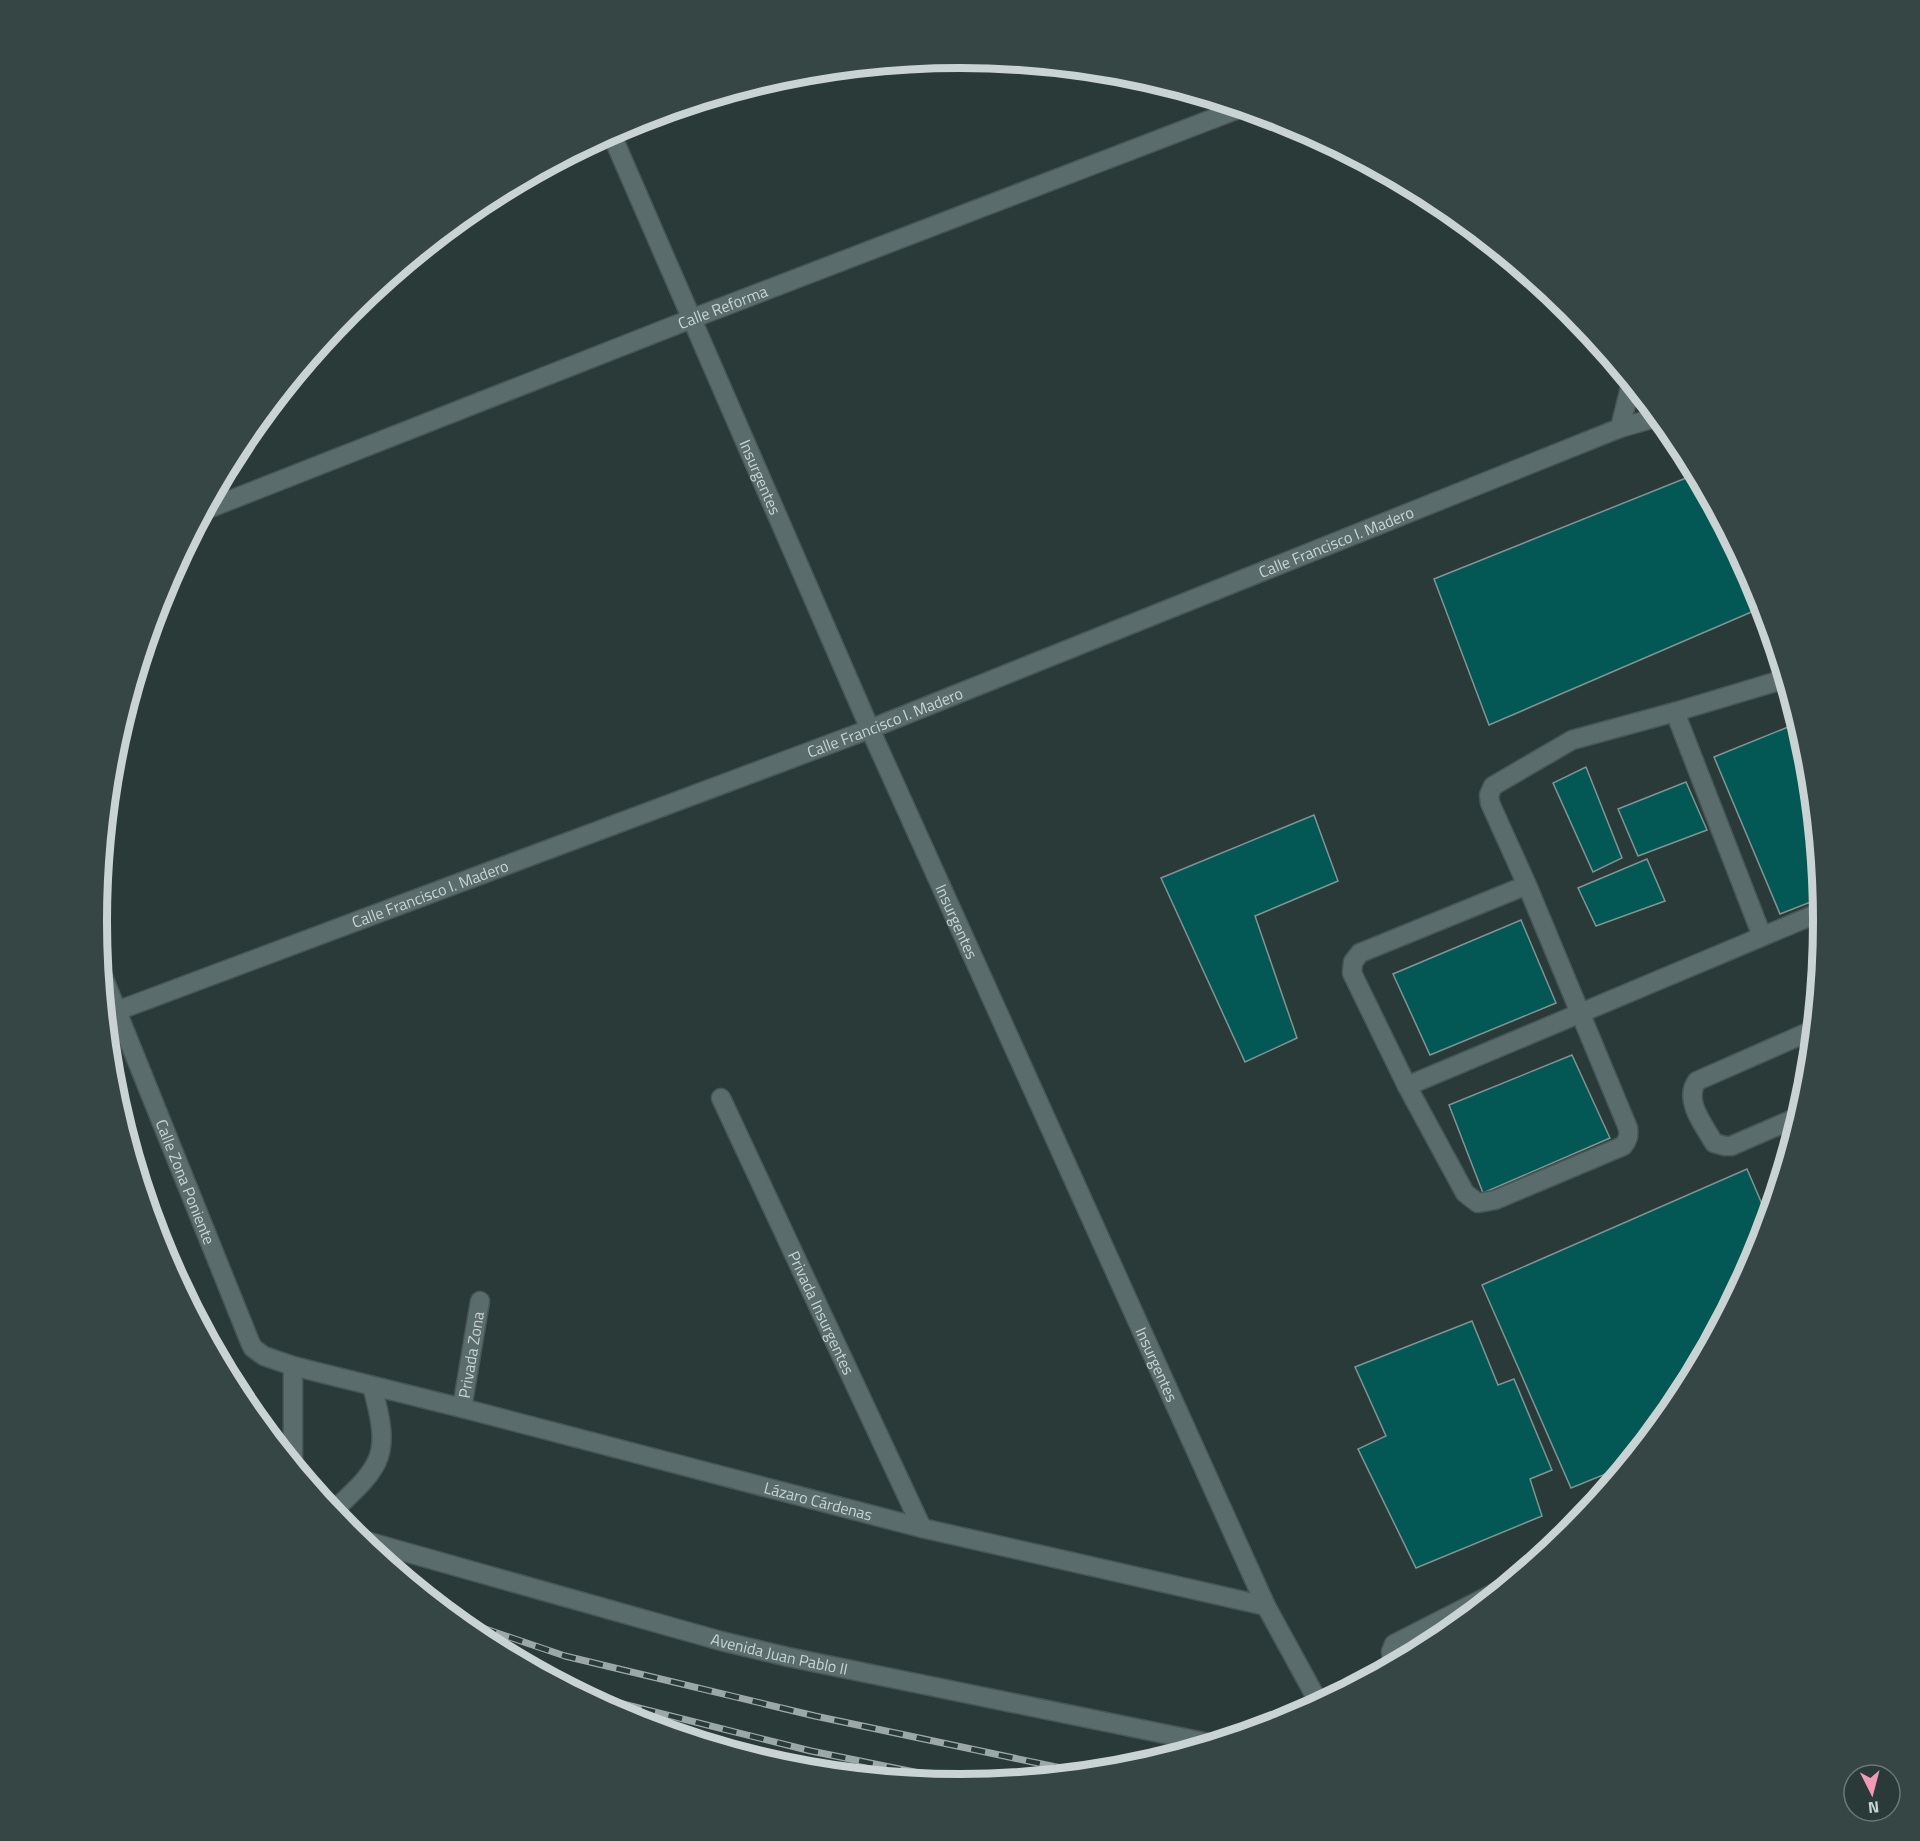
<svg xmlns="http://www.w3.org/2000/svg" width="1920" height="1841" viewBox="0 0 1920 1841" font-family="'Titillium Web',sans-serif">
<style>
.building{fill:#035856;stroke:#809493;stroke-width:1.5}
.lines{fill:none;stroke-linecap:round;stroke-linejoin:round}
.minor-casing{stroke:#485656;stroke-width:21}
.minor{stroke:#5a6d6c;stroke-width:18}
.rail-casing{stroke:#9ca8a8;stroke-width:7}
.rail{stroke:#293a39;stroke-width:4.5;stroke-dasharray:14;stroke-linecap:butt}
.labels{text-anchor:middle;stroke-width:5;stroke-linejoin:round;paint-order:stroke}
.street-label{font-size:16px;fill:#c9d3d3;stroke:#293a39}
.rim{fill:none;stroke:#c9d3d3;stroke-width:8}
</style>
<rect width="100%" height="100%" fill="#293a39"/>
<g class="building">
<polygon points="1696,474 1758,590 1763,607 1489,725 1434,579"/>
<polygon points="1798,723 1807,752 1821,898 1780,914 1714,757"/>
<polygon points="1586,767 1622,858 1593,872 1553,783"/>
<polygon points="1686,782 1707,830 1638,856 1618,809"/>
<polygon points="1314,815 1338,881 1255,916 1297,1038 1245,1062 1161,878"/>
<polygon points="1647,859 1665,901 1596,926 1578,888"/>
<polygon points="1521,920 1556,1003 1430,1055 1393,974"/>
<polygon points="1572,1055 1610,1138 1483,1193 1449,1105"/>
<polygon points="1747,1169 1768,1218 1758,1251 1678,1401 1623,1467 1571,1488 1482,1285"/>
<polygon points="1472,1321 1498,1385 1514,1379 1552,1470 1530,1479 1542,1516 1416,1568 1358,1449 1386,1436 1355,1367"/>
</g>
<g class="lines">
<g class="minor-casing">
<g id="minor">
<path id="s1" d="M611 133 870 729 1266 1606 1319 1703"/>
<polyline points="1620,428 1631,384"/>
<path id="s2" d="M205 510 691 319 1241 108"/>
<path d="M1527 885 1360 953 1353 962 1352 973 1407 1086 1465 1193 1478 1203 1495 1200 1623 1146C1628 1140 1629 1136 1628 1128L1527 885 1490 803 1489 795 1493 786 1572 740 1675 712"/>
<polyline points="1762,936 1675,712 1785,679"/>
<path id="s3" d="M102 974 250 1342 253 1348 264 1356 293 1366 462 1408 922 1528 1266 1606"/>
<path id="s4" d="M106 1015 870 729 1620 428 1658 417"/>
<polyline points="1407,1086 1823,911"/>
<path id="s5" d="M721 1098 922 1528"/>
<path d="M1798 1117 1731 1146H1725L1714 1143C1704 1125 1683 1100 1697 1081L1813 1030"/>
<path id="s6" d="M462 1408 480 1301"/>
<polyline points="293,1462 293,1366"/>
<path d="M333 1511C384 1464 391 1455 372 1386"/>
<path id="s7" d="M359 1539 721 1641 788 1657 1209 1743"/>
<polyline points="1393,1663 1391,1652 1394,1644 1496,1592"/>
</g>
</g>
<use href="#minor" class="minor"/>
<g class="rail-casing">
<g id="rail">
<polyline points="456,1619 565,1656 815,1716 1080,1772"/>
<polyline points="587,1695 811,1751 968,1783"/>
</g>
</g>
<use href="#rail" class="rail"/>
</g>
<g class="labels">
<g class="street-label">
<text dy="6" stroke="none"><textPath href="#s2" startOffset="556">Calle Reforma</textPath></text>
<text dy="6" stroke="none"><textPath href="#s1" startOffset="375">Insurgentes</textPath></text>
<text dy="6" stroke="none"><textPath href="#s4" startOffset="1318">Calle Francisco I. Madero</textPath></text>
<text dy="6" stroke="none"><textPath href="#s4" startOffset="832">Calle Francisco I. Madero</textPath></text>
<text dy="6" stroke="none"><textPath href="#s4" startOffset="346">Calle Francisco I. Madero</textPath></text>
<text dy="6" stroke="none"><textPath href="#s1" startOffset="861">Insurgentes</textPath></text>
<text dy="6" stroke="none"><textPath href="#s3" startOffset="224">Calle Zona Poniente</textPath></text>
<text dy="6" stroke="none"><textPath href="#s5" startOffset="237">Privada Insurgentes</textPath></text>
<text dy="6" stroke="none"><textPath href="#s6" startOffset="54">Privada Zona</textPath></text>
<text dy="6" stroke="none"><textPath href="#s1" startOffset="1347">Insurgentes</textPath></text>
<text dy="6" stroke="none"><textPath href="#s3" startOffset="990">Lázaro Cárdenas</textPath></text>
<text dy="6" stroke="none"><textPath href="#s7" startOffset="436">Avenida Juan Pablo II</textPath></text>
</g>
</g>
<path d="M0 0H1920V1841H0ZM107 921a853 853 0 1 1 1706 0a853 853 0 1 1-1706 0Z" fill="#364645" fill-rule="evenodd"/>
<path class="rim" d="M107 921a853 853 0 1 1 1706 0a853 853 0 1 1-1706 0Z"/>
<g transform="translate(1872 1793) rotate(174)"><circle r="28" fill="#293a39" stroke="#697777" stroke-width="1.5"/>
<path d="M0-4.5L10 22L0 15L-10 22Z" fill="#f09ab4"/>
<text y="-9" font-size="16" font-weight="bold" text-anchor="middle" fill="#c9d3d3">N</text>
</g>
</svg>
